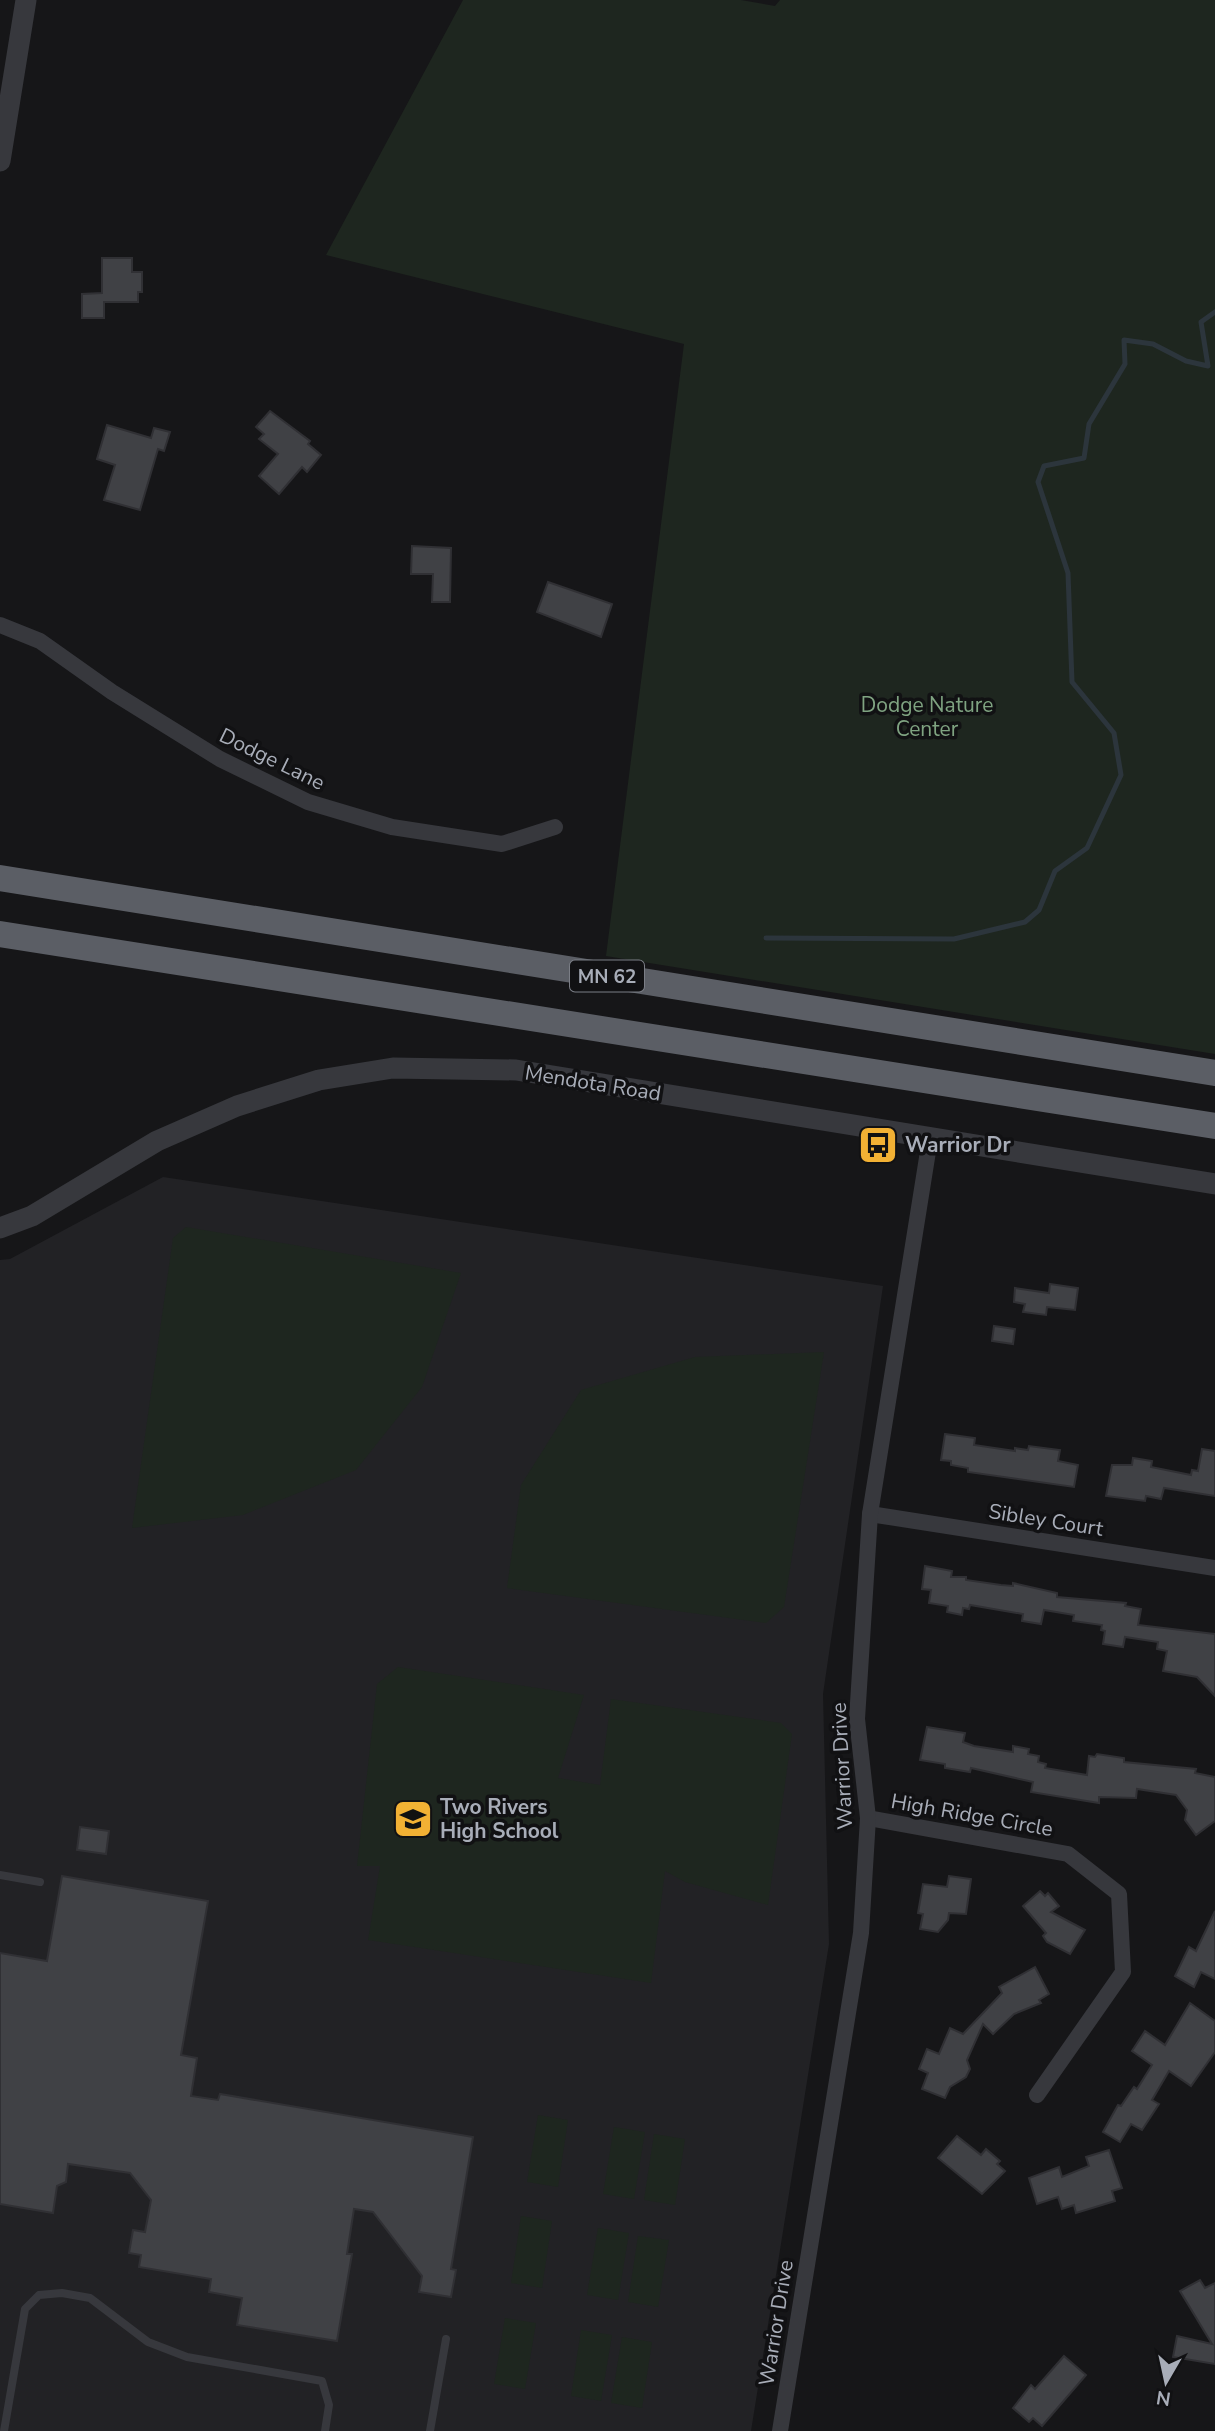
<svg xmlns="http://www.w3.org/2000/svg" width="1215" height="2431" viewBox="0 0 1215 2431" font-family="'Nunito Sans',sans-serif">
<style>
.built{fill:#222225}
.green{fill:#1e261f}
.lines{fill:none;stroke-linecap:round;stroke-linejoin:round}
.stream{stroke:#2c353c;stroke-width:5}
.building{fill:#404145;stroke:#303034;stroke-width:2}
.service{stroke:#37383d;stroke-width:8}
.minor{stroke:#37383d;stroke-width:16}
.tertiary{stroke:#37383d;stroke-width:21}
.trunk{stroke:#5b5e65;stroke-width:26}
.labels{text-anchor:middle;stroke-width:7;stroke-linejoin:round;paint-order:stroke}
.shield{fill:#111113;stroke:#7b7e86;stroke-width:2}
.shield-label{font-size:19px;font-weight:bold;fill:#a8adb8}
.park-label{font-size:21px;fill:#7fa381;stroke:#111113}
.street-label{font-size:21px;fill:#a8adb8;stroke:#111113}
.poi-label{font-size:21px;font-weight:bold;fill:#a8adb8;stroke:#111113;text-anchor:start}
</style>
<rect width="100%" height="100%" fill="#161618"/>
<polygon class="built" points="163,1177 883,1286 823,1694 829,1944 751,2431 0,2431 0,1260 10,1259"/>
<g class="green">
<polygon points="463,0 741,0 775,6 780,0 1215,0 1215,1054 606,956 684,344 326,255"/>
<polygon points="186,1227 461,1273 422,1387 356,1470 243,1515 132,1528 173,1238"/>
<polygon points="824,1352 784,1607 766,1623 507,1588 521,1485 581,1390 695,1357"/>
<polygon points="398,1667 584,1695 558,1778 600,1785 611,1699 781,1723 792,1734 768,1905 685,1882 665,1871 651,1983 368,1940 380,1866 357,1866 377,1684"/>
<polygon points="538,2115 568,2120 558,2187 527,2182"/>
<polygon points="614,2127 645,2132 634,2199 603,2194"/>
<polygon points="654,2134 685,2139 675,2205 644,2200"/>
<polygon points="521,2216 552,2221 542,2288 511,2283"/>
<polygon points="598,2228 629,2233 618,2300 587,2295"/>
<polygon points="638,2236 669,2240 658,2307 628,2302"/>
<polygon points="505,2318 536,2323 525,2389 494,2384"/>
<polygon points="581,2330 612,2335 601,2401 571,2396"/>
<polygon points="622,2337 652,2342 642,2408 611,2403"/>
</g>
<g class="lines">
<polyline class="stream" points="766,938 954,939 1025,922 1039,910 1055,871 1087,848 1121,775 1114,733 1072,682 1068,573 1038,482 1044,466 1084,458 1089,424 1125,364 1124,340 1153,344 1186,361 1208,366 1201,322 1215,312"/>
</g>
<g class="building">
<polygon points="102,258 132,258 132,272 142,272 142,292 138,292 138,302 104,302 104,318 82,318 82,294 102,293"/>
<polygon points="270,411 310,441 308,444 321,455 307,472 302,467 279,494 259,476 278,454 259,439 264,434 256,427"/>
<polygon points="107,425 151,438 154,428 170,432 164,451 158,449 140,510 104,500 115,465 97,459"/>
<polygon points="412,546 451,548 450,602 432,602 433,574 411,574"/>
<polygon points="548,582 612,604 601,637 537,612"/>
<polygon points="1050,1284 1078,1288 1075,1310 1047,1307 1046,1315 1023,1312 1025,1304 1014,1302 1015,1288 1049,1293"/>
<polygon points="994,1326 1015,1329 1013,1344 992,1341"/>
<polygon points="945,1434 975,1438 974,1445 1015,1451 1015,1448 1028,1450 1029,1446 1060,1450 1058,1461 1078,1465 1074,1487 968,1472 968,1468 951,1465 951,1461 941,1460"/>
<polygon points="1202,1449 1215,1451 1215,1496 1164,1488 1161,1499 1146,1496 1145,1501 1106,1496 1112,1465 1132,1465 1133,1458 1152,1461 1151,1467 1191,1475 1192,1470 1198,1471"/>
<polygon points="925,1566 952,1571 951,1577 966,1577 966,1580 1001,1585 1013,1586 1013,1583 1057,1593 1057,1597 1126,1603 1125,1606 1141,1609 1138,1625 1215,1634 1215,1696 1197,1677 1163,1671 1167,1651 1157,1649 1158,1642 1125,1637 1123,1647 1103,1644 1105,1631 1101,1630 1102,1625 1073,1621 1074,1615 1044,1610 1041,1624 1022,1621 1023,1614 970,1605 969,1609 963,1608 962,1615 947,1612 948,1606 929,1603 931,1590 922,1589"/>
<polygon points="927,1727 965,1733 963,1742 974,1746 1013,1752 1013,1746 1029,1749 1028,1754 1039,1756 1038,1762 1046,1764 1045,1768 1087,1775 1089,1756 1095,1757 1097,1754 1124,1758 1124,1762 1196,1769 1195,1773 1215,1777 1215,1821 1196,1835 1185,1820 1187,1810 1176,1795 1137,1789 1136,1798 1099,1797 1099,1803 1031,1792 1033,1782 971,1768 970,1772 945,1768 945,1764 920,1760"/>
<polygon points="80,1827 109,1831 106,1854 77,1850"/>
<polygon points="62,1876 208,1901 181,2055 197,2058 191,2096 218,2100 220,2094 473,2137 451,2269 456,2270 451,2297 419,2292 422,2276 373,2212 354,2209 347,2254 352,2254 337,2341 237,2325 242,2298 209,2292 211,2279 139,2267 141,2255 129,2253 133,2230 145,2232 151,2200 130,2173 68,2164 66,2182 57,2186 53,2213 0,2204 0,1953 47,1961"/>
<polygon points="949,1876 971,1879 966,1914 949,1913 948,1920 938,1932 920,1929 923,1914 918,1913 923,1884 947,1887"/>
<polygon points="1040,1891 1045,1896 1048,1893 1059,1906 1051,1912 1085,1930 1070,1954 1047,1942 1043,1936 1046,1933 1023,1906"/>
<polygon points="1215,1911 1215,1979 1201,1972 1194,1987 1175,1976 1189,1947 1196,1951"/>
<polygon points="1035,1967 1049,1994 1039,2000 1041,2003 1014,2014 993,2034 983,2024 967,2060 970,2069 966,2077 950,2087 945,2098 922,2089 928,2073 919,2069 927,2049 939,2054 950,2028 963,2034 1002,1993 999,1987"/>
<polygon points="1190,2003 1215,2021 1215,2052 1191,2086 1169,2071 1152,2100 1159,2104 1142,2130 1131,2124 1120,2142 1103,2132 1118,2105 1121,2106 1134,2087 1137,2089 1152,2065 1132,2051 1145,2031 1165,2045"/>
<polygon points="957,2136 981,2155 986,2149 1000,2161 997,2164 1005,2171 982,2194 938,2158"/>
<polygon points="1109,2150 1122,2188 1112,2191 1115,2201 1076,2213 1074,2205 1062,2209 1058,2197 1037,2204 1029,2178 1059,2167 1062,2177 1089,2166 1086,2157"/>
<polygon points="1200,2280 1205,2288 1215,2283 1215,2364 1173,2357 1177,2336 1212,2344 1180,2291"/>
<polygon points="1064,2356 1086,2375 1042,2426 1033,2418 1029,2422 1013,2408 1031,2385 1035,2389"/>
</g>
<g class="lines">
<g class="service">
<polyline points="0,1875 40,1882"/>
<polyline points="4,2431 25,2309 39,2295 62,2293 90,2298 148,2342 187,2357 322,2381 329,2405 325,2431"/>
<polyline points="430,2431 446,2339"/>
</g>
<g class="minor">
<polyline points="0,625 40,641 112,692 220,759 308,802 392,827 502,844 555,827"/>
<polyline points="870,1514 1215,1568"/>
<polyline points="868,1818 1068,1854 1119,1894 1123,1972 1037,2095"/>
<polyline points="780,2431 861,1933 868,1818 857,1719 870,1514 930,1139"/>
</g>
<g class="tertiary">
<polyline points="0,161 26,0"/>
<polyline points="0,1228 32,1216 157,1141 237,1106 319,1080 393,1068 516,1070 1215,1184"/>
</g>
<g class="trunk">
<polyline points="0,878 1215,1073"/>
<polyline points="0,934 1215,1126"/>
</g>
</g>
<defs>
<g id="bus-square" transform="scale(2.0125)"><rect x="-9" y="-9" width="18" height="18" rx="4" fill="#f2b134" stroke="#111113"/><path d="M-5-6H5V4H4V6H2V4H-2V6H-4V4H-5ZM-3.5-4V0h7V-4ZM-3.5 1.2v1.5H-2V1.2ZM2 1.2v1.5H3.5V1.2Z" fill="#111"/></g>
<g id="school-square" transform="scale(2.0125)"><rect x="-9" y="-9" width="18" height="18" rx="4" fill="#f2b134" stroke="#111113"/><path d="M0-5L7-2L0 1L-7-2ZM-4 1L0 2.5L4 1V4Q0 6-4 4Z" fill="#111"/></g>
</defs>
<g fill-rule="evenodd">
<use href="#bus-square" x="878" y="1145"/>
<use href="#school-square" x="413" y="1819"/>
</g>
<g class="labels">
<rect class="shield" x="570" y="960.5" width="74" height="31" rx="5"/>
<g class="shield-label">
<text x="607" y="983">MN 62</text>
</g>
<g class="park-label">
<text x="927" y="712">Dodge Nature<tspan x="927" dy="24">Center</tspan></text>
</g>
<g class="street-label">
<text transform="translate(272 759) rotate(26)" y="7">Dodge Lane</text>
<text transform="translate(593 1083) rotate(9)" y="7">Mendota Road</text>
<text transform="translate(1046 1520) rotate(9)" y="7">Sibley Court</text>
<text transform="translate(842 1766) rotate(-93)" y="7">Warrior Drive</text>
<text transform="translate(972 1815) rotate(10)" y="7">High Ridge Circle</text>
<text transform="translate(776 2323) rotate(-81)" y="7">Warrior Drive</text>
</g>
<g class="poi-label">
<text x="905" y="1152">Warrior Dr</text>
<text x="440" y="1814">Two Rivers<tspan x="440" dy="24">High School</tspan></text>
</g>
</g>
<g transform="translate(1166 2382) rotate(189)" stroke="#111113" stroke-width="5" paint-order="stroke">
<path d="M0-5L12 26L0 18L-12 26Z" fill="#a8adb8"/>
<text y="-10" font-size="19" font-weight="bold" text-anchor="middle" fill="#a8adb8">N</text>
</g>
</svg>
